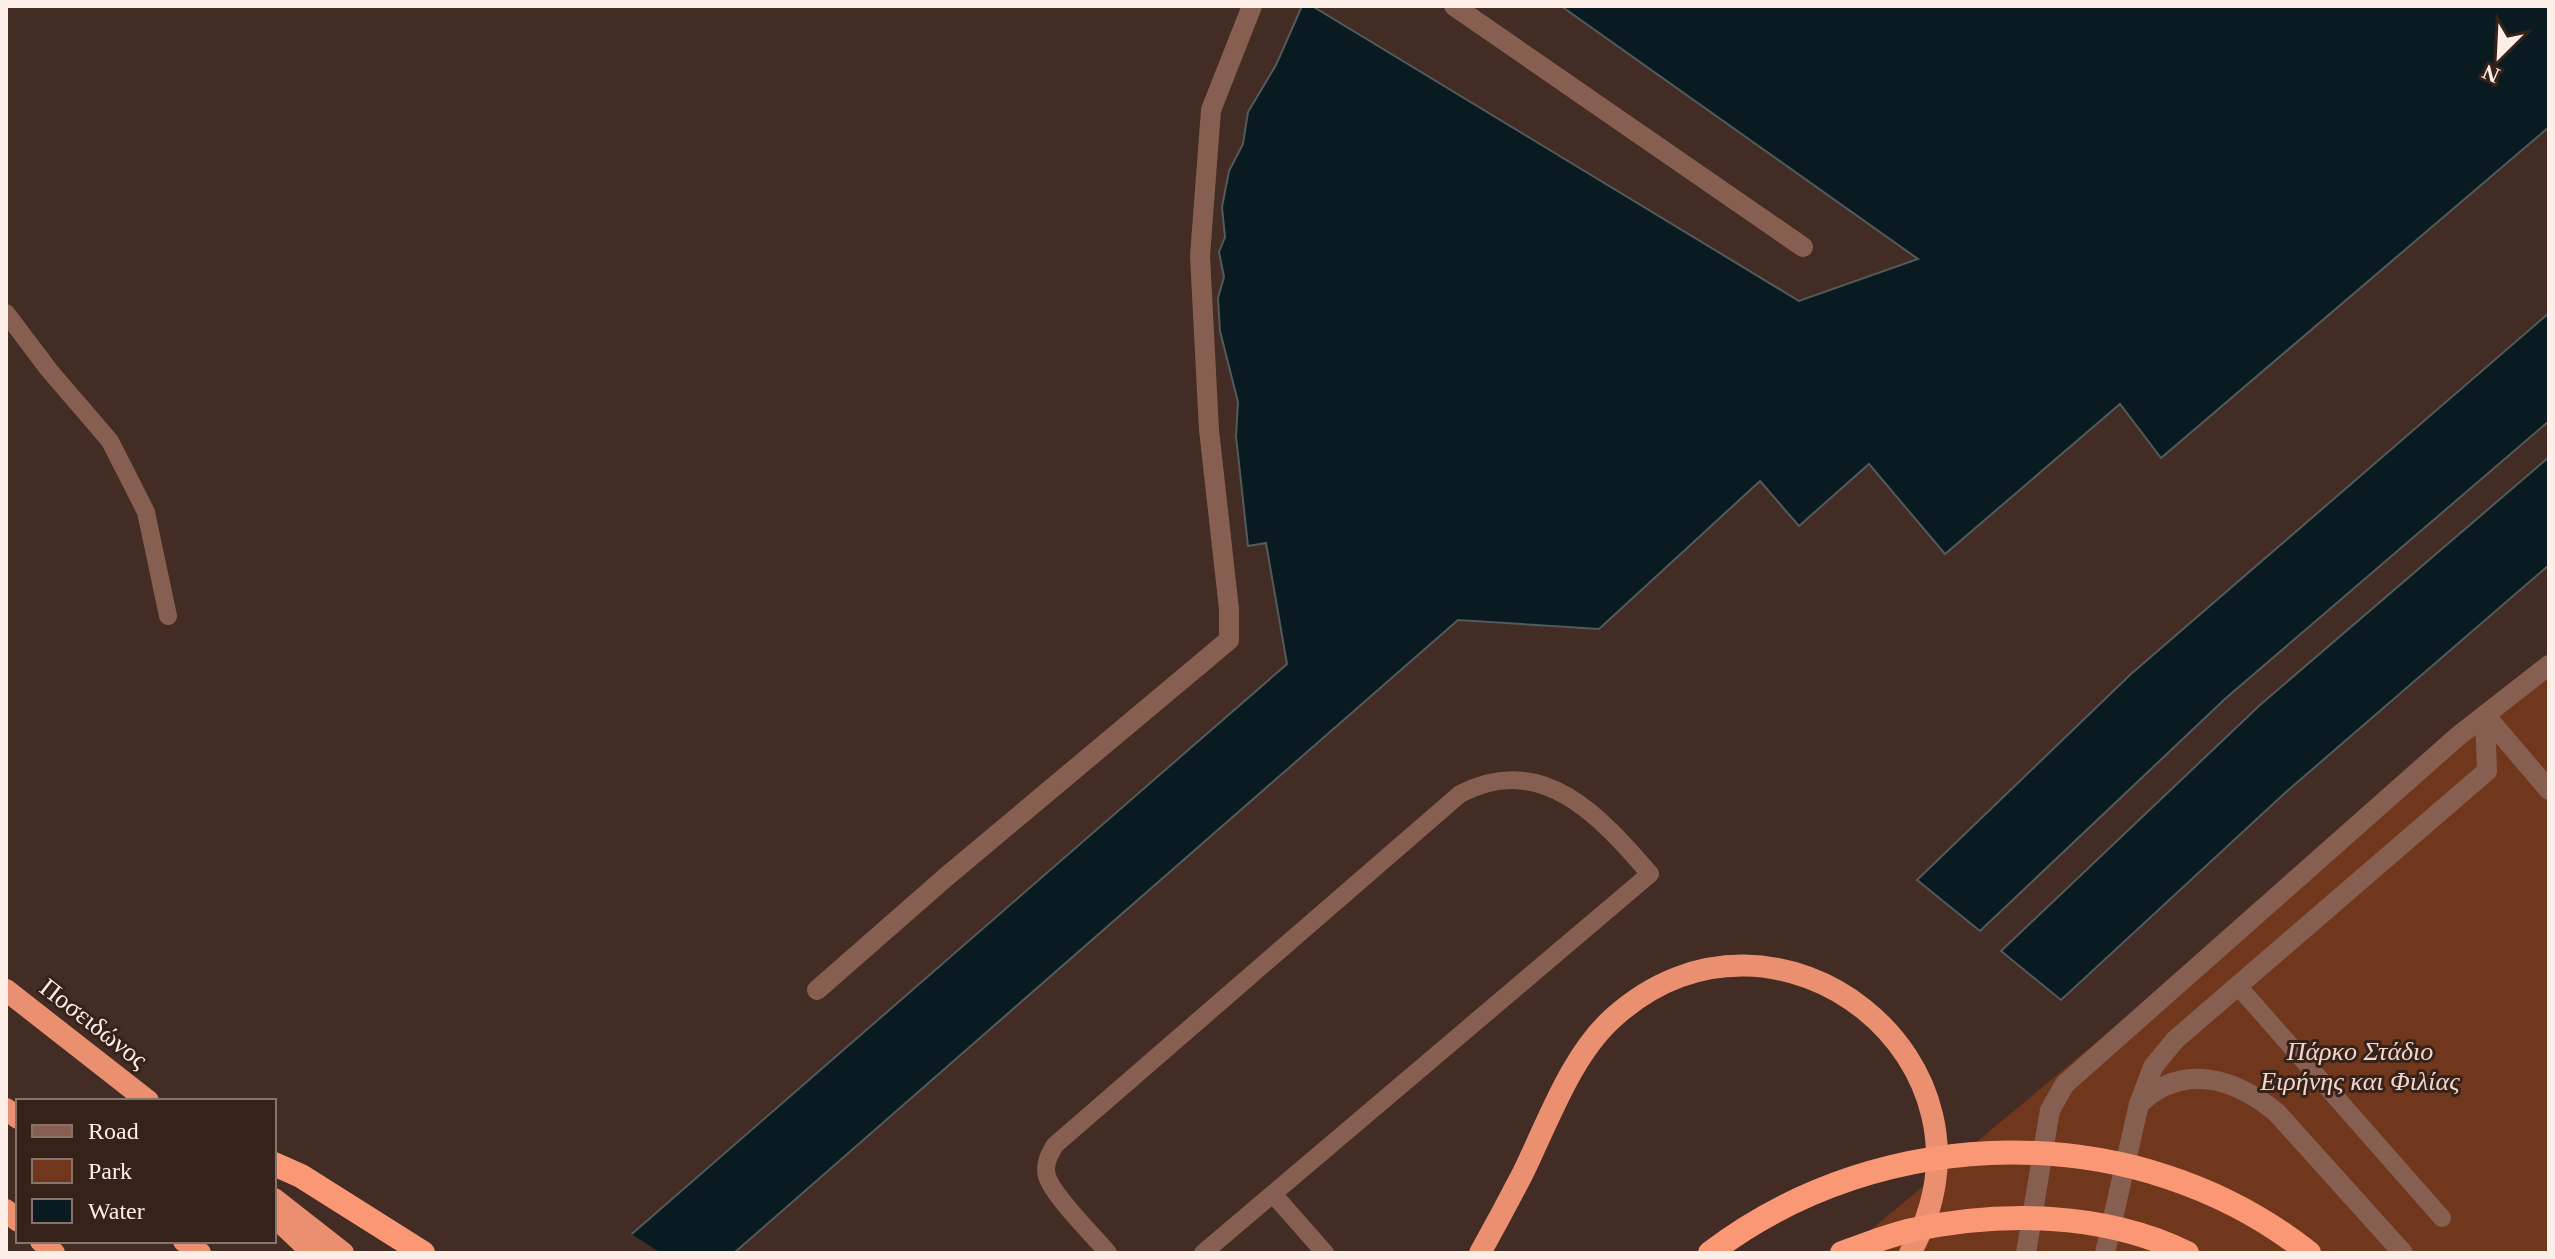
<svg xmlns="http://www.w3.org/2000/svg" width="2555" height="1259" viewBox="0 0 2555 1259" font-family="'Times New Roman',serif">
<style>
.green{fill:#71371d}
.water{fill:#091b20;stroke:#525a5c;stroke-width:2}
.pier{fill:#422c24}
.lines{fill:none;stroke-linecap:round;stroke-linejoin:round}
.service{stroke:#875f51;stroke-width:18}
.pedestrian{stroke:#875f51;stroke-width:20}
.minor{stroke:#875f51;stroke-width:20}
.trunk{stroke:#ea9071;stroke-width:22}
.motorway{stroke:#fa9876;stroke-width:24}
.labels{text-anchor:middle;stroke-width:6;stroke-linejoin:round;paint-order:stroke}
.street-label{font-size:26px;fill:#fdeee8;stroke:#37221a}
.park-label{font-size:26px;font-style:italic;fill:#f0d6cc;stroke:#37221a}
</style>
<rect width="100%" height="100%" fill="#422c24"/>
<polygon class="green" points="2549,666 2549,1253 1842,1253 1843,1253"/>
<g class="water">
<polygon points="1302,6 1312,6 1799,301 1918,259 1561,6 2549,6 2549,127 2161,458 2120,404 1945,554 1869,464 1799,526 1760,481 1599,629 1458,620 734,1253 610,1253 1287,664 1266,543 1248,546 1236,436 1238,402 1220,331 1218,298 1224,277 1219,252 1225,237 1222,207 1229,171 1243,144 1248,112 1276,65"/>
<polygon points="2549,313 2549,421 2226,698 1980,931 1917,880 2131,674"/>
<polygon points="2549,457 2549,565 2286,792 2061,1000 2001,951 2260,705"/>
</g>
<polygon class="pier" points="628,1232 661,1253 606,1253"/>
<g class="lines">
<g class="service">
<polyline points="6,313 49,370 110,441 146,512 168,616"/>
<polyline points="2238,986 2442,1218"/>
<polyline points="1273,1194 1325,1253"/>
<path d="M1108 1253C1094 1236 1052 1195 1047 1176 1044 1164 1049 1155 1055 1145L1460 794C1542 751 1600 816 1650 874L1203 1253"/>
</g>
<g class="pedestrian">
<polyline points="1454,6 1803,247"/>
<polyline points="817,990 946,877 1229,640 1229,609 1209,430 1200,256 1211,110 1252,6"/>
</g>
<g class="minor">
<polyline points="2485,715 2549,790"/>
<path d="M2139 1104C2183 1062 2235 1078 2277 1113L2403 1253"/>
<polyline points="2026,1253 2050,1110 2065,1084 2457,737 2549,665"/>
<polyline points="2105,1253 2139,1104 2153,1067 2175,1040 2487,771 2485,715"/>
</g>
<g class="trunk">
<polyline points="6,990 148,1101"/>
<polyline points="6,1109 18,1118"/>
<polyline points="274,1199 343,1253"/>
<polyline points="6,1210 18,1221"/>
<polyline points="274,1216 313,1253"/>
<polyline points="41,1241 54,1253"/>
<polyline points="184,1241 200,1253"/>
<path d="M1480 1253C1495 1226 1509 1200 1523 1173 1548 1122 1571 1055 1614 1017 1777 871 2018 1063 1910 1253"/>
</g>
<g class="motorway">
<polyline points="274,1164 301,1176 423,1253"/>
<path d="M1710 1253C1883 1121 2138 1117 2309 1253"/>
<path d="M1842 1253C1865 1245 1889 1235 1912 1230 2001 1211 2103 1212 2187 1253"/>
</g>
</g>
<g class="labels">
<g class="street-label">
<text transform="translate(94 1023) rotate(38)" y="9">Ποσειδώνος</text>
</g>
<g class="park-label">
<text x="2360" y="1060">Πάρκο Στάδιο<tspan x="2360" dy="30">Ειρήνης και Φιλίας</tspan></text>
</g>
</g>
<rect width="2555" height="1259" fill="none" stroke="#fdeee8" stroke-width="16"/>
<rect x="16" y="1099" width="260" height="144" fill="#37221a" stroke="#86746c" stroke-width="2"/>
<rect x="32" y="1125" width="40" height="12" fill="#875f51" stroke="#86746c" stroke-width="2"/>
<text x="88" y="1139" font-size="24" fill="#fdeee8">Road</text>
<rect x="32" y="1159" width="40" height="24" fill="#71371d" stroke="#86746c" stroke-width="2"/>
<text x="88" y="1179" font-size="24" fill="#fdeee8">Park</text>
<rect x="32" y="1199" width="40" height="24" fill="#091b20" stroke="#86746c" stroke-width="2"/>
<text x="88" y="1219" font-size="24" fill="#fdeee8">Water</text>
<g transform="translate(2499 56) rotate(204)" stroke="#37221a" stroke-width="6" paint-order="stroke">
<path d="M0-6L14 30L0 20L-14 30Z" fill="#fdeee8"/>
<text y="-12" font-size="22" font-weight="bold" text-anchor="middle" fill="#fdeee8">N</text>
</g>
</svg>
